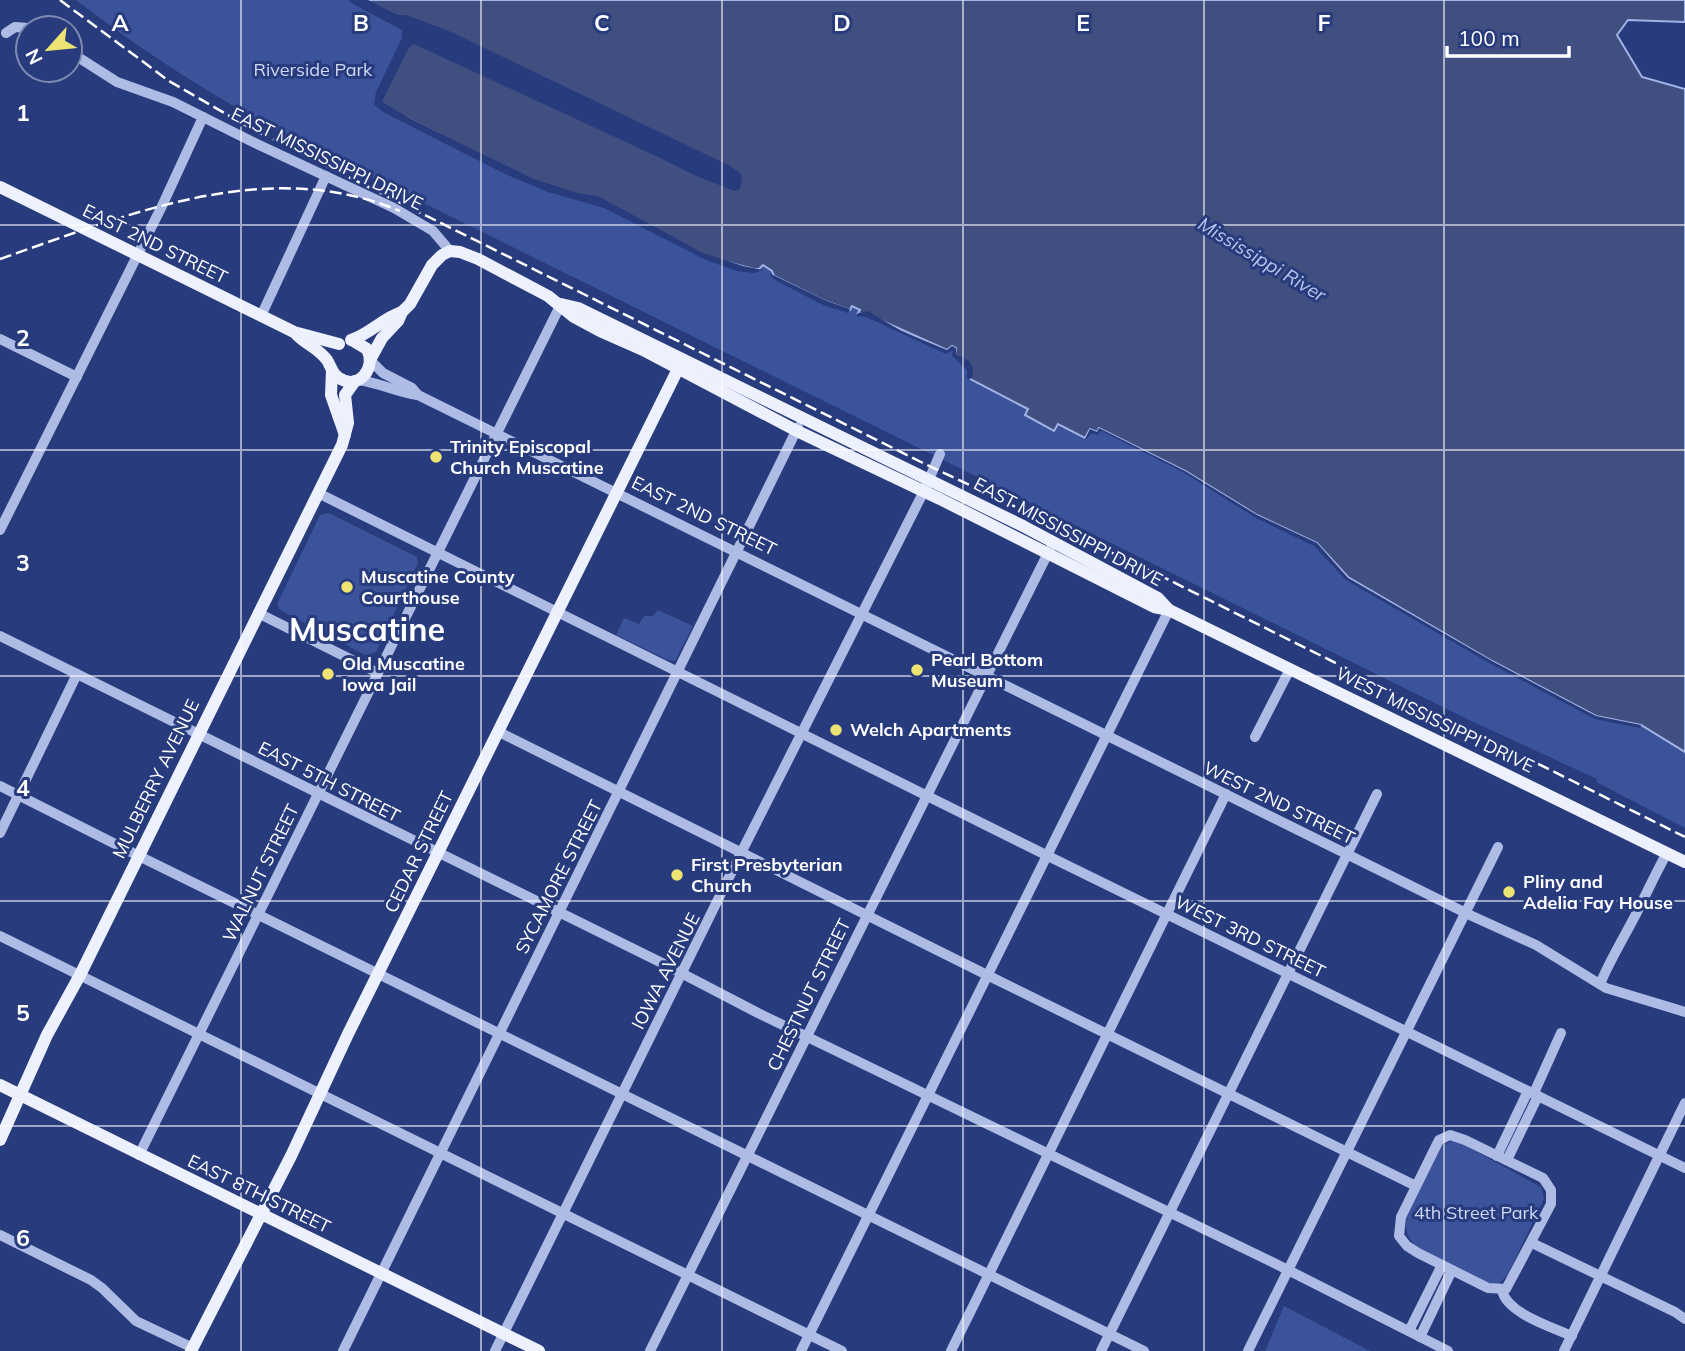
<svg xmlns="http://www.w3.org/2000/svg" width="1685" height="1351" viewBox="0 0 1685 1351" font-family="Mulish,sans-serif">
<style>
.green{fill:#3b539a}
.water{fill:#414f80;stroke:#a2b3e5;stroke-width:2}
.pier{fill:#273b7d}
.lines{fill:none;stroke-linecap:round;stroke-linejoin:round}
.minor{stroke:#adbbe5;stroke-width:10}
.major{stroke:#edf0fd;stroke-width:12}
.rail{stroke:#fff;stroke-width:2.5;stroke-dasharray:12 5;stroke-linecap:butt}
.grid{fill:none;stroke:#fff;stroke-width:2;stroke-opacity:0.55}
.poi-dot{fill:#ece373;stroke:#273b7d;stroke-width:2.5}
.labels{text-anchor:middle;stroke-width:6;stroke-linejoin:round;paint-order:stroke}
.park-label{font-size:18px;fill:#d0d9f4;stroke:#273b7d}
.street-label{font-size:18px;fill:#fff;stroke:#273b7d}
.poi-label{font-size:18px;font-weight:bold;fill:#fff;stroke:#273b7d;text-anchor:start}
.water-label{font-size:19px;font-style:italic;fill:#b8c5ec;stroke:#273b7d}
.town-label{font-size:32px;font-weight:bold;fill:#fff;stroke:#273b7d}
.grid-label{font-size:23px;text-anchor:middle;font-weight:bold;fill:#fff;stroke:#273b7d;stroke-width:6;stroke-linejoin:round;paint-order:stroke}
</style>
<rect width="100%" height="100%" fill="#273b7d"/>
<g class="green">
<path d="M76 0H352L406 28 605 204 762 265 774 273 823 290 882 274 1006 397 1028 409 1026 415 1042 424 1056 408C1256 504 1448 616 1641 725L1685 752V828L1596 782 1597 779 1469 720 294 139C215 98 146 54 76 0Z"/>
<polygon points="329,513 417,557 418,563 376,652 367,656 280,610 277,604 320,515"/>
<polygon points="658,610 693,626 675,661 668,660 616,635 624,618 639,624 644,616 653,616"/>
<path d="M1455 1140 1541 1187 1544 1199 1508 1274 1499 1284 1493 1285 1416 1247C1408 1237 1404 1230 1407 1217L1442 1145Z"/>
<polygon points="1284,1306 1370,1351 1265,1351"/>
</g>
<polygon class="water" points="352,0 1685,0 1685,22 1628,20 1617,35 1642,77 1685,89 1685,752 1641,725 1596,716 1492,661 1348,577 1317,543 1257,515 1185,471 1099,428 1097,432 1090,429 1085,438 1058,424 1054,431 1025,415 1028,409 970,379 970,368 955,354 956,348 952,346 947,350 867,314 858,313 860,310 852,306 850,310 825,301 774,276 772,271 763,265 759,269 754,269 707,257 605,204 549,188 378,104 406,39 406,28"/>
<g class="pier">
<polygon points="349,0 368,0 398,15 406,15 449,31 730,166 740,173 742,179 740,189 735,191 696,176 656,156 414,44 410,46 404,57 382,102 409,118 534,179 577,193 598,196 703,253 743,266 763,270 754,273 737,271 706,260 604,208 548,192 505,174 383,112 374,105 376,92 402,38 402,30 351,3"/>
<polygon points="769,273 827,301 850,309 848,313 823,305 773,279"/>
<polygon points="868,311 903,332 947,350 952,346 956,348 956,354 969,361 973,367 973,376 969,380 967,377 967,370 952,356 953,350 946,354 866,317 857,316 858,313"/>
<polygon points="1099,428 1185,471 1257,515 1317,543 1348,578 1492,661 1596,716 1641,725 1640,728 1595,719 1491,664 1346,580 1314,546 1256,518 1183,472 1101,431 1098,435 1092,433 1084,441 1090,429 1097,432"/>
</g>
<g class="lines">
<g class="minor">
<polyline points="6,33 15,27 28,28"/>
<polyline points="70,52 117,82 173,102 257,144 394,208 433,231 450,251"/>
<polyline points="261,316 326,176"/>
<polyline points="0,339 77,377"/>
<polyline points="371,361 383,373 412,388 418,395 1472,916 1536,945 1606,988 1685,1012"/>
<path d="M358 380C380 383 397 392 417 395"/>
<polyline points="318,493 1046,855 1685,1168"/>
<polyline points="0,530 162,206 203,117"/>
<polyline points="258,613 378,673"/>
<polyline points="0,636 660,962 758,1013 1276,1264 1448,1351"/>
<polyline points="499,732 987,975 1416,1186"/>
<polyline points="1255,737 1290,669"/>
<polyline points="0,786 147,860 1144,1351"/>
<polyline points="0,833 77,674"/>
<polyline points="0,936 842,1351"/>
<path d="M1600 984C1610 960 1623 939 1635 916 1646 895 1655 874 1667 853"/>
<polyline points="1534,1093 1561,1033"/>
<polygon points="1450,1135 1465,1140 1543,1178 1551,1190 1551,1204 1506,1289 1488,1288 1418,1253 1407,1246 1399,1236 1401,1217 1439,1140"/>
<polyline points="139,1155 561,304"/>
<polyline points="1497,1156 1528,1091"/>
<polyline points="1507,1160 1538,1096"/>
<polyline points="0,1235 91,1280 102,1288 136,1321 193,1348"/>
<polyline points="1532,1243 1675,1312 1685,1319"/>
<path d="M1502 1290C1506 1313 1552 1327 1572 1336"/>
<polyline points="1409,1331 1442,1265"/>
<polyline points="1420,1337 1452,1270"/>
<polyline points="343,1351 798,427"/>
<polyline points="495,1351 741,853 924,491 940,454"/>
<polyline points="650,1351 1050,549"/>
<polyline points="801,1351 1169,610"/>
<polyline points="951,1351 1226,794"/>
<polyline points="1101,1351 1377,794"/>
<polyline points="1248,1351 1498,847"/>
<polyline points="1564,1351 1685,1103"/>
</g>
<g class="major">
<polyline points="0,187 294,332 339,344"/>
<polyline points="561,304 578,308 1023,526 1158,598 1169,610"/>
<path d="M297 335C306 344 319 349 327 360 331 366 332 374 339 378 359 391 377 367 367 349L352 340"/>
<path d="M351 340C370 334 383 318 402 312"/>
<polyline points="371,358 382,338 398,321 402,312 410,304 432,265 442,255 450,251 460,252 478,259 548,296 574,317 600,331 643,350 797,431 940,499 1154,607 1169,610 1685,862"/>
<polyline points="332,370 331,395 345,435"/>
<polyline points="0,1085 539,1351"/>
<polyline points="0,1140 47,1035 80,975 342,445 348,423 345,395 355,381"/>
<polyline points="191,1351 291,1156 348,1034 678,369"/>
</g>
<g class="rail">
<polyline points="60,0 169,81 254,130 921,462 1159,575 1685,837"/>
<path d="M0 259C127 215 267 155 400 211"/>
</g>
</g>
<path class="grid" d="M241 0V1351M481 0V1351M722 0V1351M963 0V1351M1204 0V1351M1444 0V1351M0 225H1685M0 450H1685M0 676H1685M0 901H1685M0 1126H1685"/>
<g class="poi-dot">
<circle cx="436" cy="457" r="7"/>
<circle cx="347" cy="587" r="7"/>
<circle cx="917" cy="670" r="7"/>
<circle cx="328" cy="674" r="7"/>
<circle cx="836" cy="730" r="7"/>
<circle cx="677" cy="875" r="7"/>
<circle cx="1509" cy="892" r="7"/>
</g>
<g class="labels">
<g class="park-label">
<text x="313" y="76">Riverside Park</text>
<text x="1476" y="1219">4th Street Park</text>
</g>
<g class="street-label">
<text transform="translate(327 159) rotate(26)" y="6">EAST MISSISSIPPI DRIVE</text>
<text transform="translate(155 244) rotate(26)" y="6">EAST 2ND STREET</text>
<text transform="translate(704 516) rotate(26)" y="6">EAST 2ND STREET</text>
<text transform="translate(1068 532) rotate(28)" y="6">EAST MISSISSIPPI DRIVE</text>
<text transform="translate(1435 720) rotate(26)" y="6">WEST MISSISSIPPI DRIVE</text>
<text transform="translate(156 779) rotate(-64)" y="6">MULBERRY AVENUE</text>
<text transform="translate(329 782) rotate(27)" y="6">EAST 5TH STREET</text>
<text transform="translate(1279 803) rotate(26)" y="6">WEST 2ND STREET</text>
<text transform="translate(419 852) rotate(-64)" y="6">CEDAR STREET</text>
<text transform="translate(261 873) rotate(-64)" y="6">WALNUT STREET</text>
<text transform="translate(559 877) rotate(-63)" y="6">SYCAMORE STREET</text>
<text transform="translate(1250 937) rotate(26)" y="6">WEST 3RD STREET</text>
<text transform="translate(666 971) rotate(-63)" y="6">IOWA AVENUE</text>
<text transform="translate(809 995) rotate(-64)" y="6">CHESTNUT STREET</text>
<text transform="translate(259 1194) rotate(26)" y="6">EAST 8TH STREET</text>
</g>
<g class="poi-label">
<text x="450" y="453">Trinity Episcopal<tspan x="450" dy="21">Church Muscatine</tspan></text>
<text x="361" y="583">Muscatine County<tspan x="361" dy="21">Courthouse</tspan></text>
<text x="931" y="666">Pearl Bottom<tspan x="931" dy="21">Museum</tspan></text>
<text x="342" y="670">Old Muscatine<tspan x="342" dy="21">Iowa Jail</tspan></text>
<text x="850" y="736">Welch Apartments</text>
<text x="691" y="871">First Presbyterian<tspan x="691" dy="21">Church</tspan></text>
<text x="1523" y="888">Pliny and<tspan x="1523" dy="21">Adelia Fay House</tspan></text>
</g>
<g class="water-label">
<text transform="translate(1262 259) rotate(31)" y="7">Mississippi River</text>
</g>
<g class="town-label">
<text x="367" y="641">Muscatine</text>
</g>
</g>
<g class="grid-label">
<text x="120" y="31">A</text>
<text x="361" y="31">B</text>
<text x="602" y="31">C</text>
<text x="842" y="31">D</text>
<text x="1083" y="31">E</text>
<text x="1324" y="31">F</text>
<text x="23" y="121">1</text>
<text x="23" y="346">2</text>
<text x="23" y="571">3</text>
<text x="23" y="796">4</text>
<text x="23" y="1021">5</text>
<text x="23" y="1246">6</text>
</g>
<g transform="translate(49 49) rotate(243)"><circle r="33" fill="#273b7d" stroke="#7d89b1" stroke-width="2"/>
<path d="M0-5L12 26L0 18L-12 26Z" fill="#ece373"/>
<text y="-10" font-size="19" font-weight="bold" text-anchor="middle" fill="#ffffff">N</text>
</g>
<path d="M1447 46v10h122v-10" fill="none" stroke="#ffffff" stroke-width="3.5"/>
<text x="1458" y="46" font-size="21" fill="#ffffff" stroke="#273b7d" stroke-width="5" paint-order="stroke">100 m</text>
</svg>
